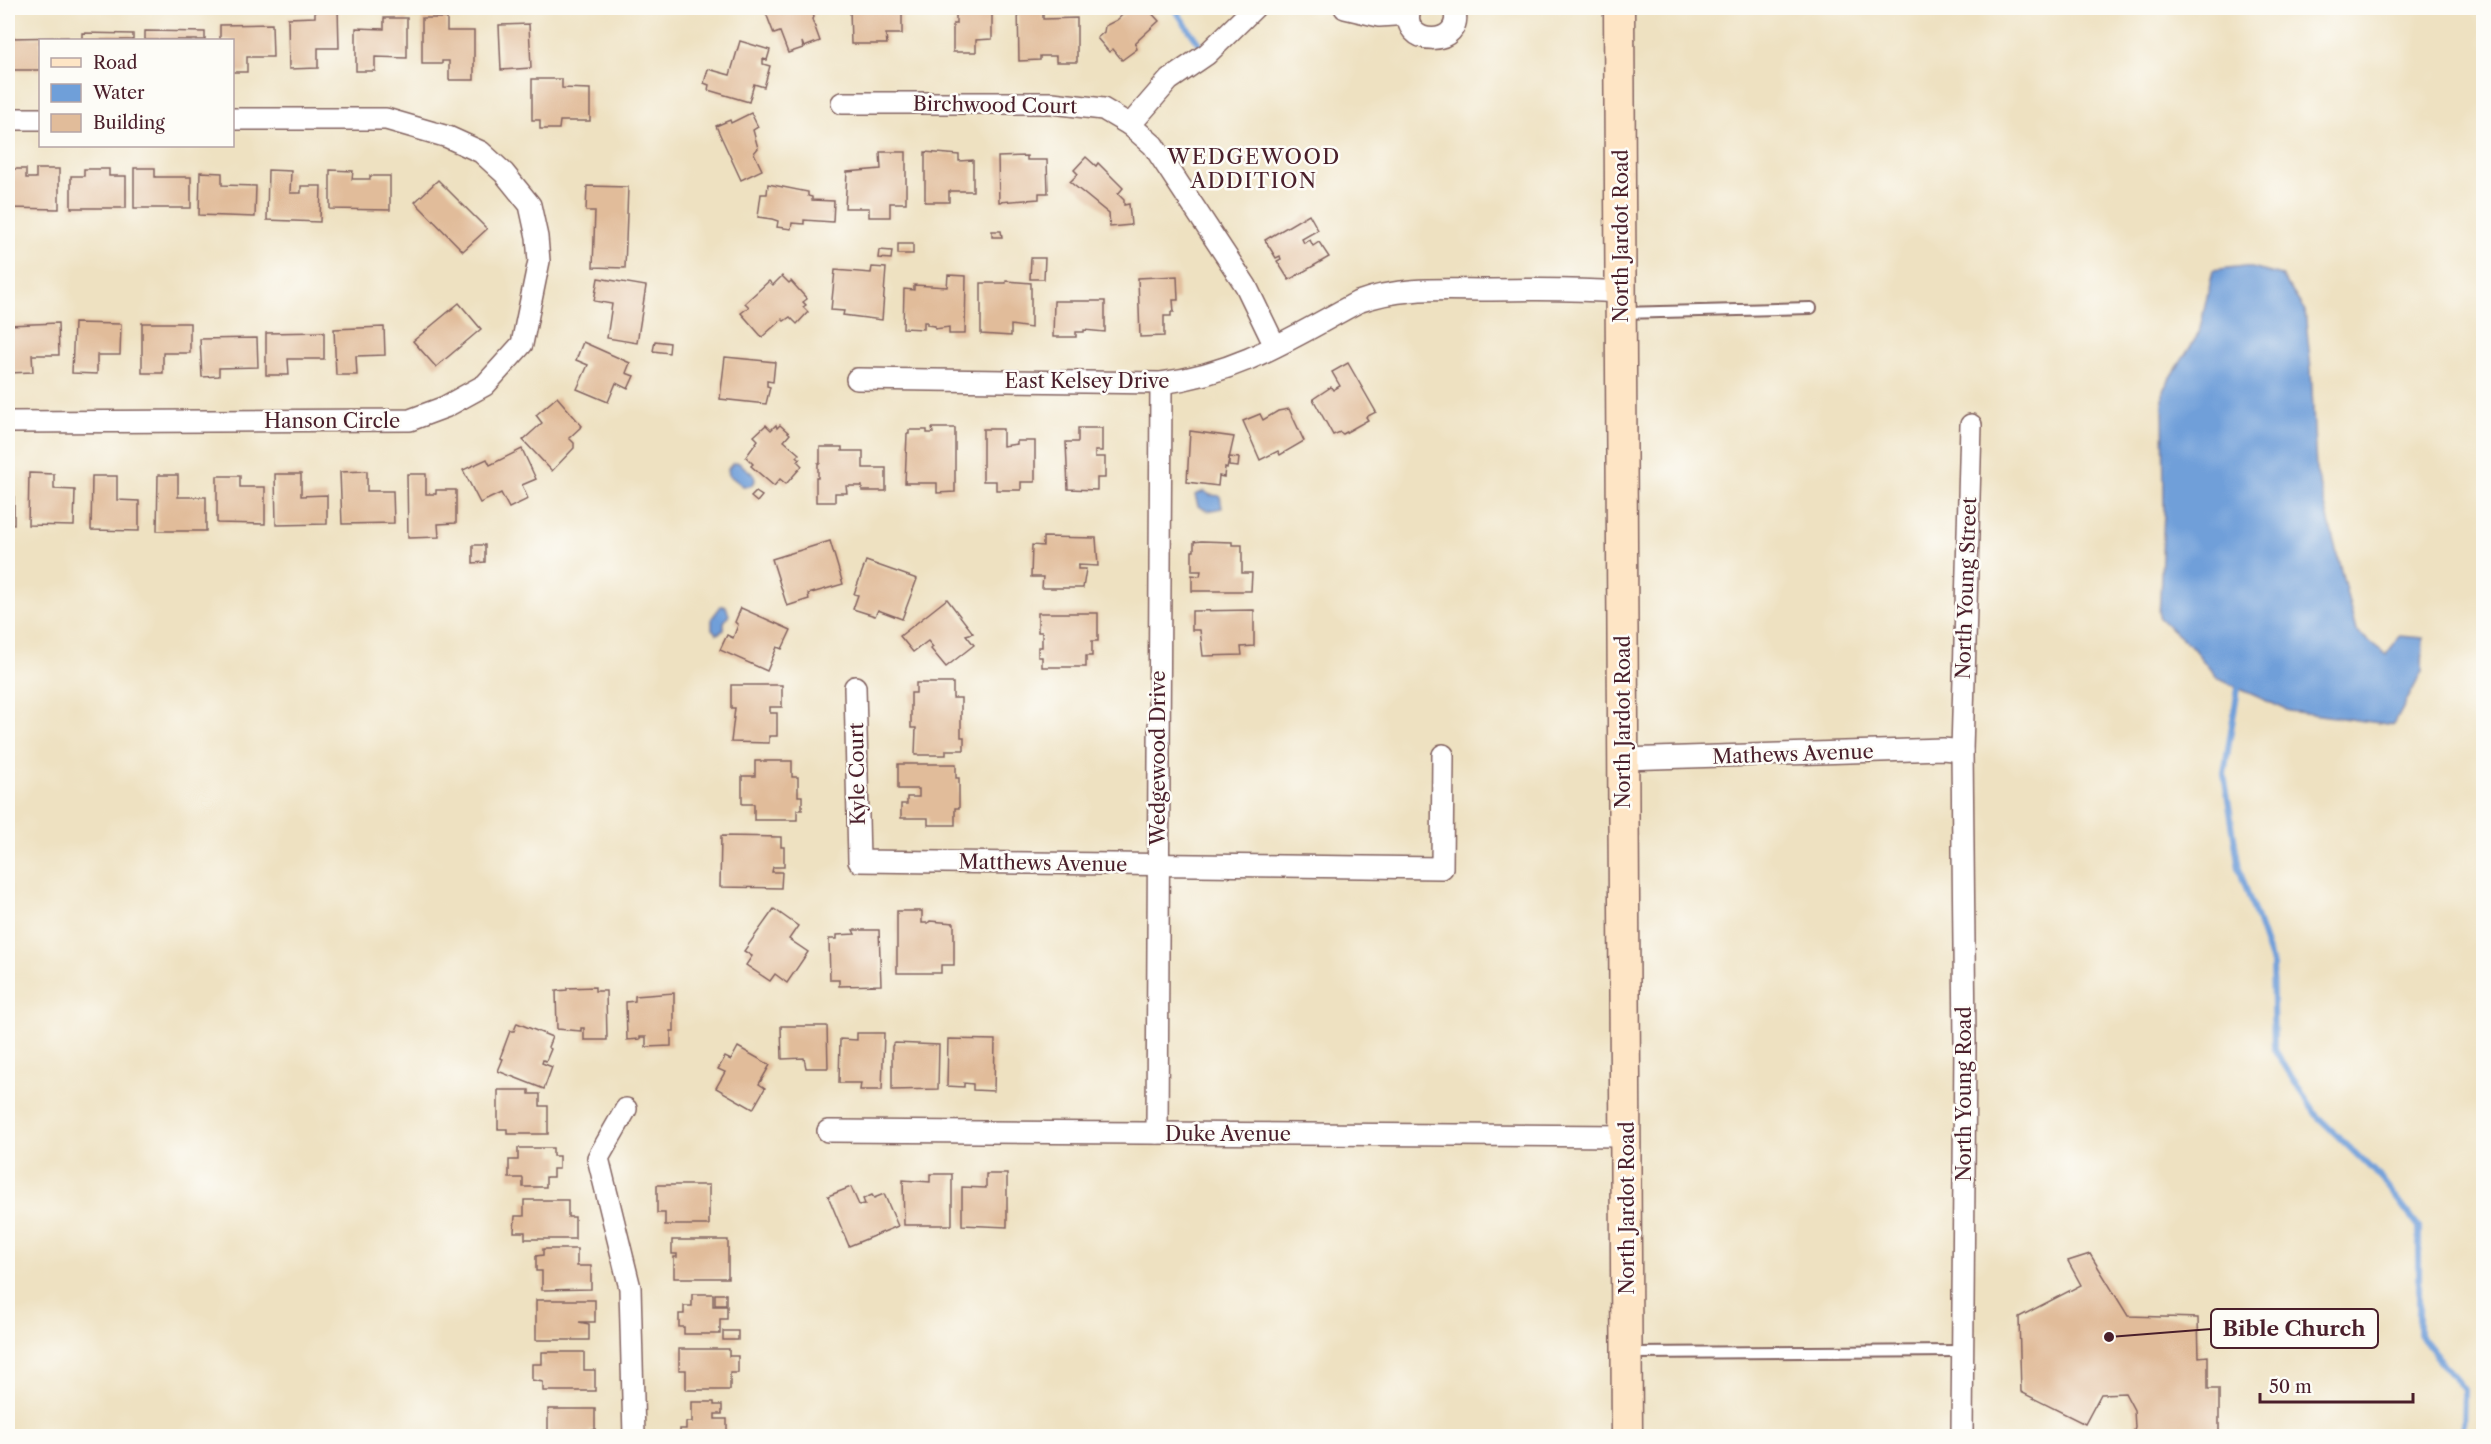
<svg xmlns="http://www.w3.org/2000/svg" width="2491" height="1444" viewBox="0 0 2491 1444" font-family="'Libre Caslon Text',serif">
<style>
.water{fill:#6f9fd9;stroke:#5c5f82;stroke-width:1.5}
.lines{fill:none;stroke-linecap:round;stroke-linejoin:round}
.stream{stroke:#6f9fd9;stroke-width:6}
.building{fill:#e1bc9a}
.service-casing{stroke:#836360;stroke-width:14}
.minor-casing{stroke:#836360;stroke-width:24}
.secondary-casing{stroke:#836360;stroke-width:33}
.service{stroke:#fff;stroke-width:10}
.minor{stroke:#fff;stroke-width:21}
.secondary{stroke:#fee5c5;stroke-width:30}
.labels{text-anchor:middle;stroke-width:5;stroke-linejoin:round;paint-order:stroke}
.street-label{font-size:20px;fill:#4a1f2b;stroke:#fdfcf7}
.neighbourhood-label{font-size:21px;letter-spacing:1.5px;fill:#4a1f2b;stroke:#fdfcf7}
.leader{fill:none;stroke:#4a1f2b;stroke-width:2}
.callout-dot{fill:#4a1f2b;stroke:#fdfcf7;stroke-width:2}
.callout{fill:#fdfcf7;stroke:#4a1f2b;stroke-width:2}
.callout-label{font-size:21px;text-anchor:middle;font-weight:bold;fill:#4a1f2b}
</style>
<rect width="100%" height="100%" fill="#fdfcf7"/>
<filter id="ink" filterUnits="userSpaceOnUse"><feTurbulence type="fractalNoise" baseFrequency=".0167" numOctaves="2"/><feDisplacementMap in="SourceGraphic" scale="12" xChannelSelector="R" yChannelSelector="G"/><feConvolveMatrix kernelMatrix="1 2 1 2 8 2 1 2 1" color-interpolation-filters="sRGB"/></filter>
<filter id="wash" filterUnits="userSpaceOnUse"><feTurbulence type="fractalNoise" baseFrequency=".008" numOctaves="4" result="noise"/><feDisplacementMap in="SourceGraphic" scale="24" xChannelSelector="R" yChannelSelector="G"/><feGaussianBlur stdDeviation="1.35" result="paint"/><feColorMatrix in="noise" values="0 0 0 0 0 0 0 0 0 0 0 0 0 0 0 0 0 1.4 0 .05"/><feComposite in="paint" operator="in"/></filter>
<g filter="url(#wash)">
<rect width="100%" height="100%" fill="#eee1c1"/>
<g class="water">
<polygon points="2244,266 2282,276 2305,311 2311,369 2316,469 2356,631 2387,655 2399,636 2423,638 2422,672 2394,725 2289,711 2238,688 2217,678 2192,647 2159,618 2164,512 2163,390 2199,333 2213,270"/>
<polygon points="733,463 739,463 754,475 755,481 750,486 743,486 729,475 728,469"/>
<polygon points="1204,491 1210,495 1220,496 1222,508 1208,511 1198,506 1195,495"/>
<polygon points="721,606 726,606 729,615 724,622 724,630 717,634 712,629 712,618"/>
</g>
<g class="lines">
<g class="stream">
<polyline points="1174,8 1204,51"/>
<polyline points="2238,688 2224,774 2239,868 2272,963 2274,1049 2317,1116 2382,1179 2419,1228 2419,1334 2464,1390 2463,1432"/>
</g>
</g>
<g id="blocks">
<g class="building">
<polygon points="315,8 338,8 339,48 318,48 318,68 289,69 288,18 315,17"/>
<polygon points="764,8 829,8 813,14 814,17 812,19 820,41 804,47 802,42 803,48 788,53 780,32 774,34"/>
<polygon points="850,8 899,8 899,11 902,11 902,34 886,34 887,44 851,44"/>
<polygon points="956,8 979,8 979,11 992,11 992,39 976,40 976,52 953,52 953,24 956,24"/>
<polygon points="1018,8 1043,8 1043,19 1077,18 1077,62 1056,62 1056,56 1040,56 1040,60 1019,61"/>
<polygon points="1130,8 1147,8 1159,21 1135,43 1137,49 1122,60 1113,49 1109,52 1097,38 1104,32 1105,26 1117,20"/>
<polygon points="384,18 407,18 407,58 375,57 375,71 356,71 356,28 384,29"/>
<polygon points="422,18 447,18 447,31 474,31 474,80 449,80 449,61 442,61 442,64 422,64"/>
<polygon points="272,24 273,57 247,57 247,72 232,72 232,40 220,40 220,25"/>
<polygon points="529,24 531,68 501,70 499,25"/>
<polygon points="145,31 205,32 205,40 145,40"/>
<polygon points="82,33 133,34 133,40 82,40"/>
<polygon points="68,37 68,40 40,40 40,70 10,70 9,38"/>
<polygon points="740,41 770,50 767,60 763,59 763,64 770,66 764,87 754,84 749,102 708,90 709,85 704,83 708,69 730,75"/>
<polygon points="532,79 562,79 562,88 590,89 590,121 560,121 559,129 540,129 540,120 532,120"/>
<polygon points="751,113 758,127 753,130 758,148 754,153 762,170 741,180 716,126 730,120 731,123"/>
<polygon points="880,152 906,152 906,203 890,203 890,217 869,217 869,208 845,208 847,172 881,169"/>
<polygon points="925,152 959,155 959,161 973,160 973,191 949,191 949,202 925,202"/>
<polygon points="1027,156 1027,160 1047,160 1048,193 1039,193 1039,199 999,202 998,157"/>
<polygon points="1086,157 1096,166 1098,163 1123,188 1118,194 1124,200 1124,205 1129,204 1131,225 1110,227 1109,214 1070,182 1078,174 1074,170"/>
<polygon points="134,168 155,168 155,177 191,177 191,208 134,208"/>
<polygon points="8,169 26,169 26,178 36,178 36,169 59,169 59,209 8,208"/>
<polygon points="84,169 109,169 109,176 126,176 126,208 71,208 71,176 84,176"/>
<polygon points="268,170 291,171 290,193 301,193 301,186 321,186 320,222 267,220"/>
<polygon points="330,170 353,171 352,179 370,179 370,176 390,176 390,210 330,209"/>
<polygon points="200,172 222,173 222,185 256,186 255,217 199,215"/>
<polygon points="438,180 487,229 463,251 415,202"/>
<polygon points="768,184 808,192 808,196 812,197 812,200 834,201 833,222 804,220 804,224 792,223 791,229 777,227 778,221 772,219 758,217 761,194 767,194"/>
<polygon points="587,186 628,187 625,268 593,267 595,211 586,211"/>
<polygon points="1309,214 1318,230 1302,239 1304,243 1310,240 1313,246 1319,242 1329,257 1289,280 1277,261 1281,259 1280,256 1276,258 1265,240"/>
<polygon points="992,231 1001,231 1002,237 992,237"/>
<rect x="898" y="244" width="15" height="10"/>
<polygon points="879,250 892,251 891,259 878,258"/>
<polygon points="1031,258 1045,258 1044,279 1030,279"/>
<polygon points="872,267 886,268 882,320 843,315 844,311 831,310 835,270 871,273"/>
<polygon points="948,275 966,276 965,334 949,334 949,327 935,329 935,326 927,325 927,322 924,322 924,329 903,328 904,289 914,290 914,285 947,287"/>
<polygon points="782,276 789,283 791,281 807,299 803,302 806,305 803,307 808,312 797,324 790,317 784,321 782,319 762,337 741,313 749,307 745,303 769,281 773,285"/>
<polygon points="1177,276 1178,300 1173,300 1174,312 1171,312 1171,316 1164,316 1164,336 1140,337 1138,278"/>
<polygon points="598,278 646,286 637,343 607,338 612,304 594,301"/>
<polygon points="1006,281 1031,283 1031,328 1011,325 1011,336 981,334 981,283 1006,283"/>
<polygon points="1054,301 1105,301 1105,332 1084,330 1084,332 1076,332 1076,337 1053,337"/>
<polygon points="459,303 481,329 436,367 413,341"/>
<polygon points="58,323 59,355 32,355 33,372 8,373 8,325"/>
<polygon points="74,323 121,324 120,355 97,355 97,374 72,373"/>
<polygon points="142,323 190,323 190,353 163,353 163,373 142,373"/>
<polygon points="384,327 385,355 356,356 357,375 336,375 334,329"/>
<polygon points="324,332 324,359 288,359 289,375 266,375 266,333"/>
<polygon points="257,338 258,367 219,368 219,376 202,377 200,339"/>
<polygon points="655,341 670,343 669,353 653,351"/>
<polygon points="583,342 630,363 626,373 634,376 628,389 616,383 608,402 577,389 588,365 576,360"/>
<polygon points="725,357 775,362 773,382 767,381 767,386 770,387 766,404 720,399"/>
<polygon points="1348,363 1376,412 1366,417 1368,420 1343,434 1340,432 1333,435 1313,399 1331,387 1333,390 1340,386 1332,372"/>
<polygon points="557,397 582,426 569,438 574,443 574,448 552,471 523,440 542,423 536,415"/>
<polygon points="1289,409 1304,441 1280,455 1278,451 1260,460 1243,421 1260,414 1263,420 1278,411"/>
<polygon points="766,425 771,430 776,425 777,428 780,425 790,434 784,441 799,454 797,456 800,459 798,462 802,466 786,484 780,479 774,486 751,466 753,464 746,457 758,440 754,436"/>
<polygon points="932,428 955,428 955,492 937,493 937,483 905,483 907,434 909,434 909,430 927,430 927,433 933,433"/>
<polygon points="1078,428 1102,428 1102,451 1095,451 1095,457 1105,457 1105,478 1097,478 1097,490 1068,489 1066,442 1078,442"/>
<polygon points="983,429 1003,429 1003,446 1017,444 1017,441 1035,441 1035,482 1021,482 1021,490 996,490 996,481 983,481"/>
<polygon points="1190,431 1234,437 1227,468 1225,467 1224,477 1219,476 1218,486 1187,482"/>
<polygon points="820,447 842,447 842,451 863,451 863,468 886,468 886,491 862,491 862,486 846,486 847,493 835,493 835,502 816,502 816,478 818,478 818,463 820,463"/>
<polygon points="522,449 536,479 522,485 528,499 509,508 501,493 480,503 463,470 487,459 490,465"/>
<polygon points="1229,457 1239,458 1238,467 1229,466"/>
<polygon points="367,471 367,491 393,491 394,523 342,524 340,472"/>
<polygon points="29,473 54,474 54,489 75,490 74,526 28,525"/>
<polygon points="275,474 301,474 301,496 327,495 327,524 276,525"/>
<polygon points="407,474 426,474 426,494 436,494 436,490 456,490 456,523 438,524 439,537 408,538"/>
<polygon points="158,475 178,475 178,497 206,497 206,531 157,531"/>
<polygon points="92,476 117,476 117,500 139,501 139,531 91,530"/>
<polygon points="217,476 240,476 240,487 265,487 265,524 217,523"/>
<rect x="8" y="490" width="6" height="34"/>
<polygon points="756,492 762,496 757,502 751,497"/>
<polygon points="1043,537 1096,538 1098,566 1078,565 1078,569 1086,569 1083,588 1042,588 1043,577 1031,577 1032,545 1043,546"/>
<polygon points="830,541 843,584 808,594 809,599 787,606 772,559"/>
<polygon points="1201,541 1232,542 1232,545 1242,545 1242,573 1252,573 1251,591 1192,591 1192,575 1200,576 1201,571 1192,571 1192,551 1194,551 1194,542"/>
<polygon points="473,545 485,545 485,562 473,563"/>
<polygon points="866,561 917,579 902,619 878,610 875,616 853,609 858,595 854,594"/>
<polygon points="947,599 973,633 966,635 974,645 946,667 931,649 933,647 928,641 913,652 900,636"/>
<polygon points="741,608 791,630 782,649 777,647 767,671 720,650 727,635 733,638 738,625 735,622"/>
<polygon points="1254,610 1254,646 1241,647 1242,655 1203,656 1200,630 1192,630 1192,611"/>
<polygon points="1038,613 1098,613 1098,641 1092,641 1092,656 1086,656 1086,667 1042,667 1042,657 1038,657 1038,647 1042,647 1042,632 1038,632"/>
<polygon points="916,683 953,683 953,698 961,698 961,737 964,737 964,750 946,750 946,755 915,755 916,728 911,728 911,693 916,693"/>
<polygon points="731,685 782,685 782,707 770,707 770,713 777,713 777,736 769,736 769,743 731,742 735,708 731,708"/>
<polygon points="755,761 792,761 792,777 798,777 798,796 802,796 802,810 797,810 797,820 754,820 754,804 742,804 742,776 755,776"/>
<polygon points="898,764 956,764 956,778 959,778 959,808 955,808 955,825 928,825 928,818 901,818 901,804 907,804 907,797 919,797 919,789 898,789"/>
<polygon points="721,836 781,837 781,847 784,847 784,867 773,867 772,872 782,872 781,888 720,887"/>
<polygon points="774,909 798,926 789,939 808,952 787,983 775,974 770,981 746,965 752,956 744,951"/>
<polygon points="897,911 922,911 922,923 928,923 930,921 954,923 954,965 941,965 941,973 897,973"/>
<polygon points="853,930 879,930 881,985 839,986 839,980 830,980 829,939 837,939 837,935 855,934"/>
<polygon points="595,987 595,991 606,991 607,1040 584,1040 584,1028 581,1028 581,1031 557,1029 556,991 567,990 567,988"/>
<polygon points="674,993 674,1031 671,1031 671,1046 646,1047 646,1037 640,1037 640,1039 627,1040 626,1002 635,1001 635,996"/>
<polygon points="517,1023 552,1037 548,1047 551,1049 546,1061 543,1060 542,1063 552,1067 544,1089 498,1071 503,1059 500,1058 510,1031 514,1031"/>
<polygon points="781,1026 827,1026 828,1068 806,1068 804,1058 782,1059"/>
<polygon points="857,1033 884,1033 882,1090 860,1090 861,1083 839,1083 840,1039 857,1040"/>
<polygon points="948,1039 995,1040 994,1091 973,1090 973,1084 964,1083 964,1087 947,1086"/>
<polygon points="895,1043 939,1045 938,1089 892,1090 892,1046"/>
<polygon points="738,1047 770,1065 759,1084 765,1088 753,1109 716,1088 725,1072 718,1069 725,1057 731,1060"/>
<polygon points="498,1090 529,1090 529,1094 540,1094 540,1106 548,1106 548,1134 507,1134 507,1129 498,1129"/>
<polygon points="518,1148 553,1148 553,1156 559,1156 559,1169 553,1169 553,1177 546,1177 546,1187 523,1187 523,1178 509,1178 509,1160 518,1160"/>
<polygon points="930,1174 952,1174 952,1225 904,1225 903,1180 930,1182"/>
<polygon points="986,1174 1007,1174 1007,1227 962,1225 962,1187 986,1188"/>
<polygon points="657,1185 709,1185 709,1225 665,1225 665,1213 657,1213"/>
<polygon points="851,1187 859,1205 865,1204 863,1199 872,1195 874,1198 884,1194 898,1226 849,1246 828,1196"/>
<polygon points="524,1200 568,1200 568,1217 575,1217 575,1239 525,1239 525,1232 514,1232 515,1216 524,1216"/>
<polygon points="672,1240 728,1240 728,1278 674,1278 674,1257 677,1257 677,1254 672,1254"/>
<polygon points="543,1249 577,1249 577,1266 591,1266 591,1289 542,1290 542,1271 536,1271 536,1256 543,1255"/>
<polygon points="2090,1254 2128,1316 2198,1318 2199,1357 2208,1356 2208,1389 2219,1389 2219,1436 2132,1436 2135,1428 2134,1410 2125,1393 2101,1394 2085,1424 2021,1392 2019,1317 2081,1285 2068,1261"/>
<polygon points="692,1294 713,1294 713,1306 727,1306 727,1319 720,1319 720,1334 684,1334 684,1327 679,1327 679,1314 684,1314 684,1306 692,1306"/>
<rect x="715" y="1294" width="11" height="11"/>
<polygon points="536,1300 595,1300 595,1322 579,1322 589,1324 589,1340 536,1340"/>
<rect x="723" y="1331" width="15" height="9"/>
<polygon points="679,1349 729,1349 729,1356 738,1356 738,1373 730,1373 730,1390 686,1390 686,1370 679,1370"/>
<polygon points="542,1352 584,1352 584,1370 595,1370 595,1391 543,1391 543,1382 532,1380 532,1364 542,1364"/>
<polygon points="692,1402 714,1402 714,1405 722,1405 722,1414 715,1414 715,1419 727,1419 727,1435 680,1436 680,1429 686,1429 686,1422 692,1422"/>
<polygon points="548,1409 595,1409 595,1430 590,1430 589,1433 595,1433 595,1436 548,1436"/>
</g>
</g>
</g>
<g filter="url(#ink)">
<use href="#blocks" fill-opacity="0" stroke="#836360" stroke-width="1.5"/>
<g class="lines">
<g class="service-casing">
<g id="service">
<polyline points="1622,313 1811,308"/>
<polyline points="1630,1353 1962,1351"/>
</g>
</g>
<g class="minor-casing">
<g id="minor">
<polyline points="1345,8 1379,16 1409,14"/>
<path d="M1410 8C1397 48 1467 49 1454 8"/>
<polyline points="842,103 1052,103 1103,109 1130,125 1153,145 1246,286 1275,346"/>
<polyline points="8,119 40,119"/>
<polyline points="1130,125 1169,80 1207,54 1254,8"/>
<path d="M857 379 1161 383C1239 373 1291 338 1358 302 1401 286 1446 290 1491 290 1535 289 1578 289 1621 292"/>
<polyline points="8,422 410,420 445,407 485,385 522,344 539,261 537,237 530,205 504,173 481,152 448,137 386,119 232,119"/>
<polyline points="855,687 859,861 1442,868 1443,755"/>
<polyline points="1623,759 1943,749 1962,751"/>
<polyline points="626,1109 598,1158 630,1288 634,1436"/>
<polyline points="828,1131 1627,1136"/>
<polyline points="1157,1133 1161,383"/>
<polyline points="1962,1436 1965,1042 1962,751 1971,425"/>
</g>
</g>
<g class="secondary-casing">
<polyline id="secondary" points="1619,8 1627,1436"/>
</g>
<use href="#service" class="service"/>
<use href="#minor" class="minor"/>
<use href="#secondary" class="secondary"/>
</g>
</g>
<g class="labels">
<g class="street-label">
<text transform="translate(995 105) rotate(1)" y="7">Birchwood Court</text>
<text transform="translate(1621 236) rotate(-90)" y="7">North Jardot Road</text>
<text x="1087" y="388">East Kelsey Drive</text>
<text x="332" y="428">Hanson Circle</text>
<text transform="translate(1966 588) rotate(-88)" y="7">North Young Street</text>
<text transform="translate(1623 722) rotate(-90)" y="7">North Jardot Road</text>
<text transform="translate(1793 754) rotate(-2)" y="7">Mathews Avenue</text>
<text transform="translate(1158 758) rotate(-90)" y="7">Wedgewood Drive</text>
<text transform="translate(857 774) rotate(-91)" y="7">Kyle Court</text>
<text transform="translate(1043 863) rotate(1)" y="7">Matthews Avenue</text>
<text transform="translate(1964 1094) rotate(-90)" y="7">North Young Road</text>
<text x="1228" y="1141">Duke Avenue</text>
<text transform="translate(1627 1208) rotate(-90)" y="7">North Jardot Road</text>
</g>
<g class="neighbourhood-label">
<text x="1254" y="164">WEDGEWOOD<tspan x="1254" dy="24">ADDITION</tspan></text>
</g>
</g>
<path class="leader" d="M2109 1337L2211 1329"/>
<circle class="callout-dot" cx="2109" cy="1337" r="6"/>
<rect class="callout" x="2211" y="1309" width="167" height="39" rx="6"/>
<g class="callout-label">
<text x="2294" y="1336">Bible Church</text>
</g>
<rect width="2491" height="1444" fill="none" stroke="#fdfcf7" stroke-width="30"/>
<rect x="39" y="39" width="195" height="108" fill="#fdfcf7" stroke="#b5a4a5" stroke-width="1.5"/>
<rect x="51" y="58" width="30" height="9" fill="#fee5c5" stroke="#b5a4a5" stroke-width="1.5"/>
<text x="93" y="69" font-size="18" fill="#4a1f2b">Road</text>
<rect x="51" y="84" width="30" height="18" fill="#6f9fd9" stroke="#b5a4a5" stroke-width="1.5"/>
<text x="93" y="99" font-size="18" fill="#4a1f2b">Water</text>
<rect x="51" y="114" width="30" height="18" fill="#e1bc9a" stroke="#b5a4a5" stroke-width="1.5"/>
<text x="93" y="129" font-size="18" fill="#4a1f2b">Building</text>
<path d="M2260 1393v9h153v-9" fill="none" stroke="#4a1f2b" stroke-width="3"/>
<text x="2269" y="1393" font-size="18" fill="#4a1f2b" stroke="#fdfcf7" stroke-width="4.5" paint-order="stroke">50 m</text>
</svg>
